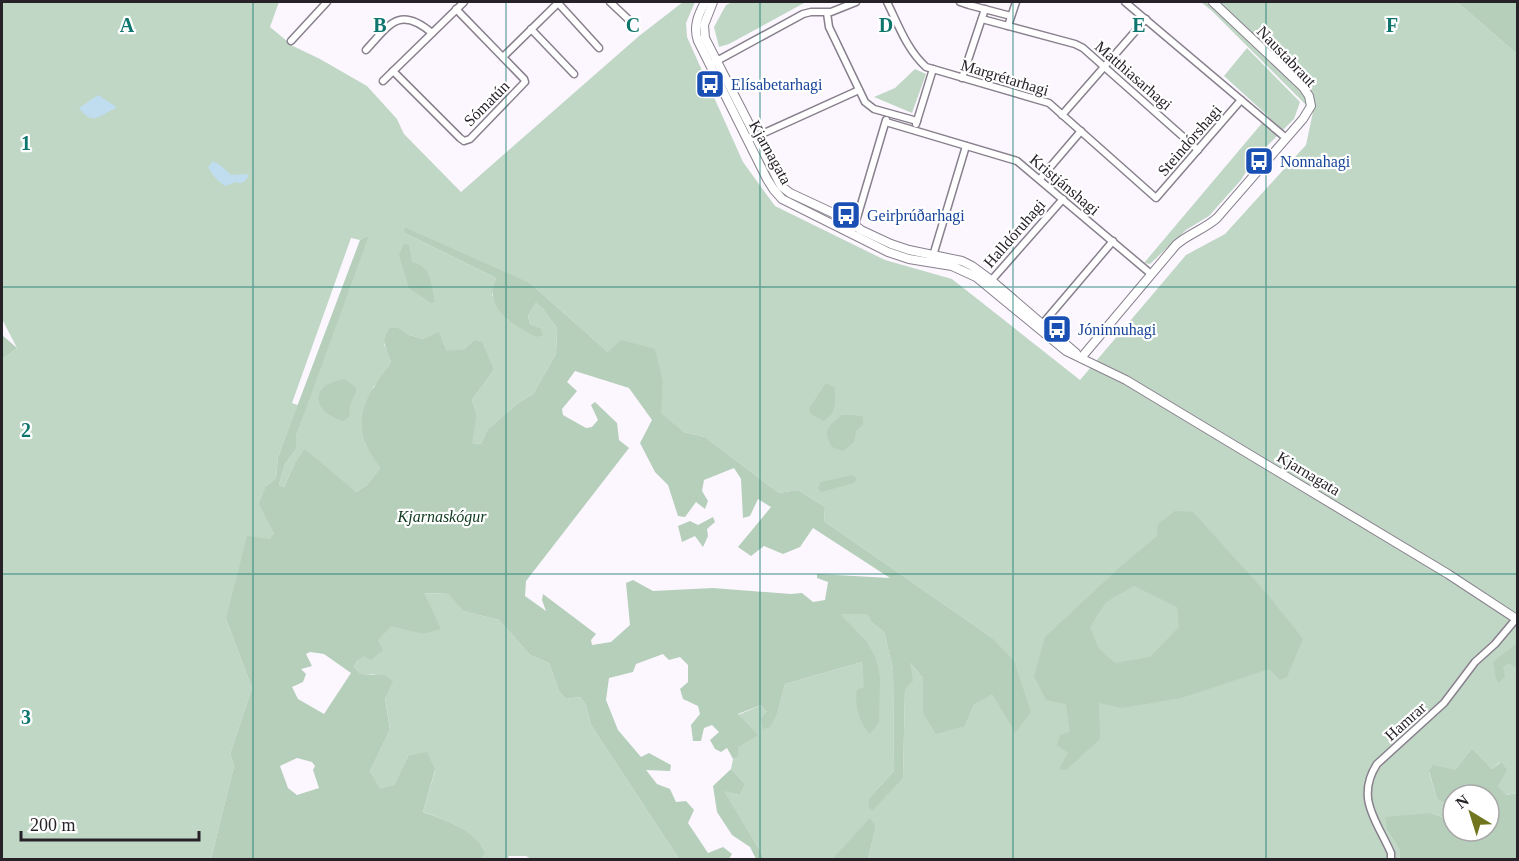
<svg xmlns="http://www.w3.org/2000/svg" width="1519" height="861" viewBox="0 0 1519 861" font-family="'Times New Roman',serif">
<style>
.green{fill:#c0d7c5}
.forest{fill:#b5cfba;fill-rule:evenodd}
.water{fill:#bfddef}
.lines{fill:none;stroke-linecap:round;stroke-linejoin:round}
.minor-casing{stroke:#88808d;stroke-width:9}
.tertiary-casing{stroke:#88808d;stroke-width:10}
.minor{stroke:#fff;stroke-width:6}
.tertiary{stroke:#fff;stroke-width:8}
.grid{fill:none;stroke:#0f766e;stroke-width:1.5;stroke-opacity:0.55}
.labels{text-anchor:middle;stroke-width:4.5;stroke-linejoin:round;paint-order:stroke}
.street-label{font-size:16px;fill:#262228;stroke:#fff}
.transit-label{font-size:16px;fill:#164399;stroke:#fff;text-anchor:start}
.park-label{font-size:16px;font-style:italic;fill:#0d391c;stroke:#fff}
.grid-label{font-size:20px;text-anchor:middle;font-weight:bold;fill:#0f766e;stroke:#fff;stroke-width:4.5;stroke-linejoin:round;paint-order:stroke}
</style>
<rect width="100%" height="100%" fill="#fcf6ff"/>
<g class="green">
<polygon points="2,2 279,2 270,27 293,46 320,59 367,86 397,119 404,134 461,192 639,36 683,2 695,2 686,23 687,37 743,162 775,206 885,260 952,279 1080,380 1186,255 1225,234 1306,145 1313,112 1212,11 1201,2 1457,2 1517,54 1517,793 1505,795 1498,786 1500,762 1492,769 1472,748 1455,770 1429,772 1437,799 1453,807 1453,821 1431,813 1387,830 1399,849 1400,859 868,859 876,826 870,819 832,859 765,859 723,790 738,795 745,784 731,769 733,759 738,757 738,715 761,705 767,712 778,712 785,684 862,662 870,734 865,639 839,614 865,614 871,617 871,622 884,632 893,669 894,771 870,797 903,778 905,689 909,662 923,678 923,713 965,726 974,705 992,693 1015,733 991,637 824,521 825,507 798,490 779,493 705,437 684,432 660,413 663,382 608,352 530,283 405,233 496,278 492,295 508,320 540,328 530,324 528,316 536,303 543,309 557,328 556,354 533,394 518,403 487,430 481,444 471,443 477,415 472,400 494,370 474,340 464,349 446,352 424,339 409,335 399,328 384,344 391,362 379,381 373,387 365,442 380,468 367,485 356,492 295,463 284,487 279,485 285,464 296,449 296,436 366,236 360,240 351,238 292,403 298,405 278,457 276,478 266,486 274,533 269,539 226,619 252,688 230,754 234,766 211,859 2,859 2,359 17,348 2,319"/>
<polygon points="733,2 806,2 729,44 719,47 714,27 726,5"/>
<polygon points="1247,48 1300,102 1294,119 1254,159 1241,180 1209,216 1186,230 1150,264 1144,263 1268,116 1224,76"/>
<polygon points="915,69 926,74 912,113 874,97 895,88"/>
<path d="M423 593 450 594 463 611 499 620 530 655 549 663 559 691 566 699 580 697 586 705 591 725 679 859 533 860 526 856H509L507 859H481L486 853C473 830 447 820 423 812L435 771 408 756 394 785 380 790 370 771 390 730 385 697 375 674H361L354 667 357 661 378 641 391 625 422 634Z"/>
</g>
<g class="forest">
<polygon points="1457,2 1517,2 1517,54"/>
<path d="M406 228 530 283 608 352 621 340 655 349 663 382 661 413 684 432 705 437 779 493 798 490 825 507 824 521 991 637 1014 661 1031 712 1015 733 992 694 974 705 965 726 936 734 923 713V678L910 663 913 681 905 689 903 778 872 811 868 806 870 797 894 771 893 669 884 632 871 622 870 617 865 614H840L865 639 876 659 880 677 879 722 870 734C860 724 854 705 857 690L864 687 862 662 785 684 778 712 770 727 763 729 761 718 767 712 761 705 738 714 758 735 738 747V757L733 759 727 748 721 752 715 749 710 740 719 732 712 725 704 728 701 741H693L691 725 700 714 698 706 683 699 680 689 688 682V665L680 657 669 660 663 654 636 664 633 672 609 678 606 700 618 730 641 757 649 753 671 765 670 771 646 770 657 784 670 789 676 802 686 801 694 810 688 823 708 853 723 847 732 854 729 859H679L591 725 586 705 580 697 566 699 559 691 549 663 530 655 499 620 463 611 449 594 424 593 441 629 422 634 391 626 378 641 383 650 371 660 364 656 357 661 354 667 361 674 384 675 393 681 385 698 390 730 370 771 380 789 394 785 408 756 427 752 435 770 423 812C448 821 473 829 486 853L481 859H211L234 766 230 754 252 688 226 619 247 536 269 539 274 533 259 504 266 486 276 478 278 457 360 240 366 236 368 238 296 436V449L285 464 279 485 284 487 295 463 305 449 356 492 367 485 380 468C375 460 369 452 366 444 362 437 362 428 362 420 363 397 379 381 391 362 386 348 380 341 390 328H399L409 335 424 339 439 332 446 351 464 349 474 340 482 342 494 370 472 400 477 415 472 443 481 444 487 430 518 403 533 394 556 354 557 328 543 309 536 303 528 316 530 324 540 328 543 335 536 337C519 327 497 318 493 296 491 291 495 283 496 278L405 233 404 230ZM575 371 629 388 652 420 640 443 655 472 668 485 678 516 685 517 696 502 705 509 708 501 702 491 704 480 734 468 741 479 743 518 750 516 758 499 771 507 738 547 751 556 764 546 783 554 800 547 813 528 890 578 817 574V578L828 582 825 600 813 602 802 593 791 594 713 588 653 591 633 580 626 583 630 625 611 642 592 645 591 640 596 634 543 594 542 600 546 611 525 596 526 581 629 448 619 440 617 423 595 402 591 405 598 420 592 427 586 428 563 415 562 409 577 391 567 382ZM310 652 324 654 351 673 324 714 298 699 292 687 303 682 306 674 301 669 312 666 306 654ZM297 758 312 762 315 766 313 770 319 788 297 795 288 788 280 766Z"/>
<path d="M404 244 409 245 412 262C432 267 431 284 435 302L431 303 409 288 399 255Z"/>
<polygon points="2,335 17,348 2,359"/>
<path d="M345 379 356 388V392L350 405 349 417 343 421C311 411 309 384 345 379Z"/>
<path d="M826 383 835 388C835 402 837 412 824 421L811 414 809 409Z"/>
<path d="M842 415H855L863 417V425L856 431 854 442 843 451 832 447C822 428 828 428 842 415Z"/>
<polygon points="853,475 857,479 854,483 821,492 818,488 821,482"/>
<path d="M1175 511 1193 512 1268 595 1303 639 1287 677 1280 680 1269 669 1181 698 1122 708 1099 703 1100 739 1066 770 1059 769 1068 753 1057 745 1060 735 1070 732 1066 704 1046 700 1034 676 1045 637 1120 567 1157 536 1158 524ZM1134 586 1177 607 1179 627 1150 657 1115 663 1099 649 1090 627 1106 602Z"/>
<polygon points="713,517 715,522 707,529 708,536 703,547 695,536 682,542 678,526 690,521 698,525"/>
<polygon points="1517,643 1517,667 1516,668 1509,663 1503,667 1505,676 1499,683 1496,679 1493,662"/>
<polygon points="1472,748 1492,769 1501,762 1507,770 1498,786 1506,795 1517,793 1517,859 1400,859 1399,849 1387,830 1385,817 1431,813 1453,821 1453,831 1466,831 1472,836 1473,831 1489,831 1489,795 1453,795 1452,807 1437,799 1429,771 1433,765 1455,770"/>
<polygon points="731,769 745,784 739,795 724,791 765,859 756,859 750,847 732,835 717,812 713,786"/>
<polygon points="870,818 876,826 868,859 832,859"/>
</g>
<g class="water">
<path d="M98 95 115 106 116 108C100 115 93 127 79 108Z"/>
<path d="M213 161 220 165 231 175 248 174 249 176 245 181 241 183 236 182 225 186C217 180 212 175 208 167Z"/>
</g>
<g class="lines">
<g class="minor-casing">
<g id="minor">
<polyline points="610,2 628,19"/>
<path d="M887 2C898 24 907 50 926 67L1049 103 1156 198 1241 100"/>
<polyline points="960,2 969,5 1011,16"/>
<polyline points="1016,2 1008,26 1075,44 1083,48 1198,150"/>
<polyline points="1125,2 1286,138"/>
<polyline points="558,3 599,48"/>
<polyline points="827,13 829,27 865,102 874,109 917,121"/>
<polyline points="982,19 1008,26"/>
<polyline points="531,29 574,74"/>
<polyline points="291,41 327,2"/>
<path d="M366 50C389 25 399 5 432 33"/>
<polyline points="503,57 559,2"/>
<polyline points="713,63 803,14 811,12 831,12 856,2"/>
<polyline points="393,71 460,138 464,141 470,139 525,82 524,79 456,9"/>
<polyline points="962,78 985,9"/>
<polyline points="383,81 464,2"/>
<polyline points="1062,115 1146,19"/>
<polyline points="886,122 1017,161 1151,274"/>
<polyline points="916,124 933,69"/>
<polyline points="753,138 859,90"/>
<polyline points="1040,179 1081,131"/>
<polyline points="854,228 886,120"/>
<polyline points="932,259 966,146"/>
<polyline points="989,283 1063,199"/>
<polyline points="1039,328 1113,241"/>
<path d="M1391 860V853C1377 821 1355 798 1377 764L1444 703 1475 662 1495 644 1516 619"/>
</g>
</g>
<g class="tertiary-casing">
<g id="tertiary">
<path d="M705 2C698 15 693 27 698 41L767 179 774 190 782 199 888 252 909 259 952 266 976 277 1066 351 1126 380 1448 574 1518 620"/>
<polyline points="713,2 704,25 705,38 781,186 790,193 848,220 861,230 891,244 909,250 962,261 972,266 991,280 1076,353"/>
<path d="M1081 358 1176 245C1188 234 1205 229 1217 218L1303 119 1311 106 1309 96 1303 87 1213 2"/>
</g>
</g>
<use href="#minor" class="minor"/>
<use href="#tertiary" class="tertiary"/>
</g>
<path class="grid" d="M253 2V860M506 2V860M760 2V860M1013 2V860M1266 2V860M2 287H1518M2 574H1518"/>
<defs>
<g id="bus-square" transform="scale(1.5)"><rect x="-9" y="-9" width="18" height="18" rx="4" fill="#1a4fb4" stroke="#fff"/><path d="M-5-6H5V4H4V6H2V4H-2V6H-4V4H-5ZM-3.5-4V0h7V-4ZM-3.5 1.2v1.5H-2V1.2ZM2 1.2v1.5H3.5V1.2Z" fill="#fff"/></g>
</defs>
<g fill-rule="evenodd">
<use href="#bus-square" x="710" y="84"/>
<use href="#bus-square" x="1259" y="161"/>
<use href="#bus-square" x="846" y="215"/>
<use href="#bus-square" x="1057" y="329"/>
</g>
<g class="labels">
<g class="street-label">
<text transform="translate(1287 56) rotate(46)" y="6">Naustabraut</text>
<text transform="translate(1134 75) rotate(41)" y="6">Matthiasarhagi</text>
<text transform="translate(1005 77) rotate(17)" y="6">Margrétarhagi</text>
<text transform="translate(486 103) rotate(-45)" y="6">Sómatún</text>
<text transform="translate(1189 140) rotate(-49)" y="6">Steindórshagi</text>
<text transform="translate(771 152) rotate(61)" y="6">Kjarnagata</text>
<text transform="translate(1065 184) rotate(40)" y="6">Kristjánshagi</text>
<text transform="translate(1014 233) rotate(-49)" y="6">Halldóruhagi</text>
<text transform="translate(1309 473) rotate(31)" y="6">Kjarnagata</text>
<text transform="translate(1405 721) rotate(-42)" y="6">Hamrar</text>
</g>
<g class="transit-label">
<text x="731" y="90">Elísabetarhagi</text>
<text x="1280" y="167">Nonnahagi</text>
<text x="867" y="221">Geirþrúðarhagi</text>
<text x="1078" y="335">Jóninnuhagi</text>
</g>
<g class="park-label">
<text x="442" y="522">Kjarnaskógur</text>
</g>
</g>
<g class="grid-label">
<text x="127" y="32">A</text>
<text x="380" y="32">B</text>
<text x="633" y="32">C</text>
<text x="886" y="32">D</text>
<text x="1139" y="32">E</text>
<text x="1392" y="32">F</text>
<text x="26" y="150">1</text>
<text x="26" y="437">2</text>
<text x="26" y="724">3</text>
</g>
<rect width="1519" height="861" fill="none" stroke="#262228" stroke-width="6"/>
<g transform="translate(1471 813) rotate(322)"><circle r="28" fill="#ffffff" stroke="#a8a7a9" stroke-width="1.5"/>
<path d="M0-4.5L10 22L0 15L-10 22Z" fill="#71761e"/>
<text y="-9" font-size="16" font-weight="bold" text-anchor="middle" fill="#262228">N</text>
</g>
<path d="M21 831v9h178v-9" fill="none" stroke="#262228" stroke-width="3"/>
<text x="30" y="831" font-size="18" fill="#262228" stroke="#ffffff" stroke-width="4.5" paint-order="stroke">200 m</text>
</svg>
